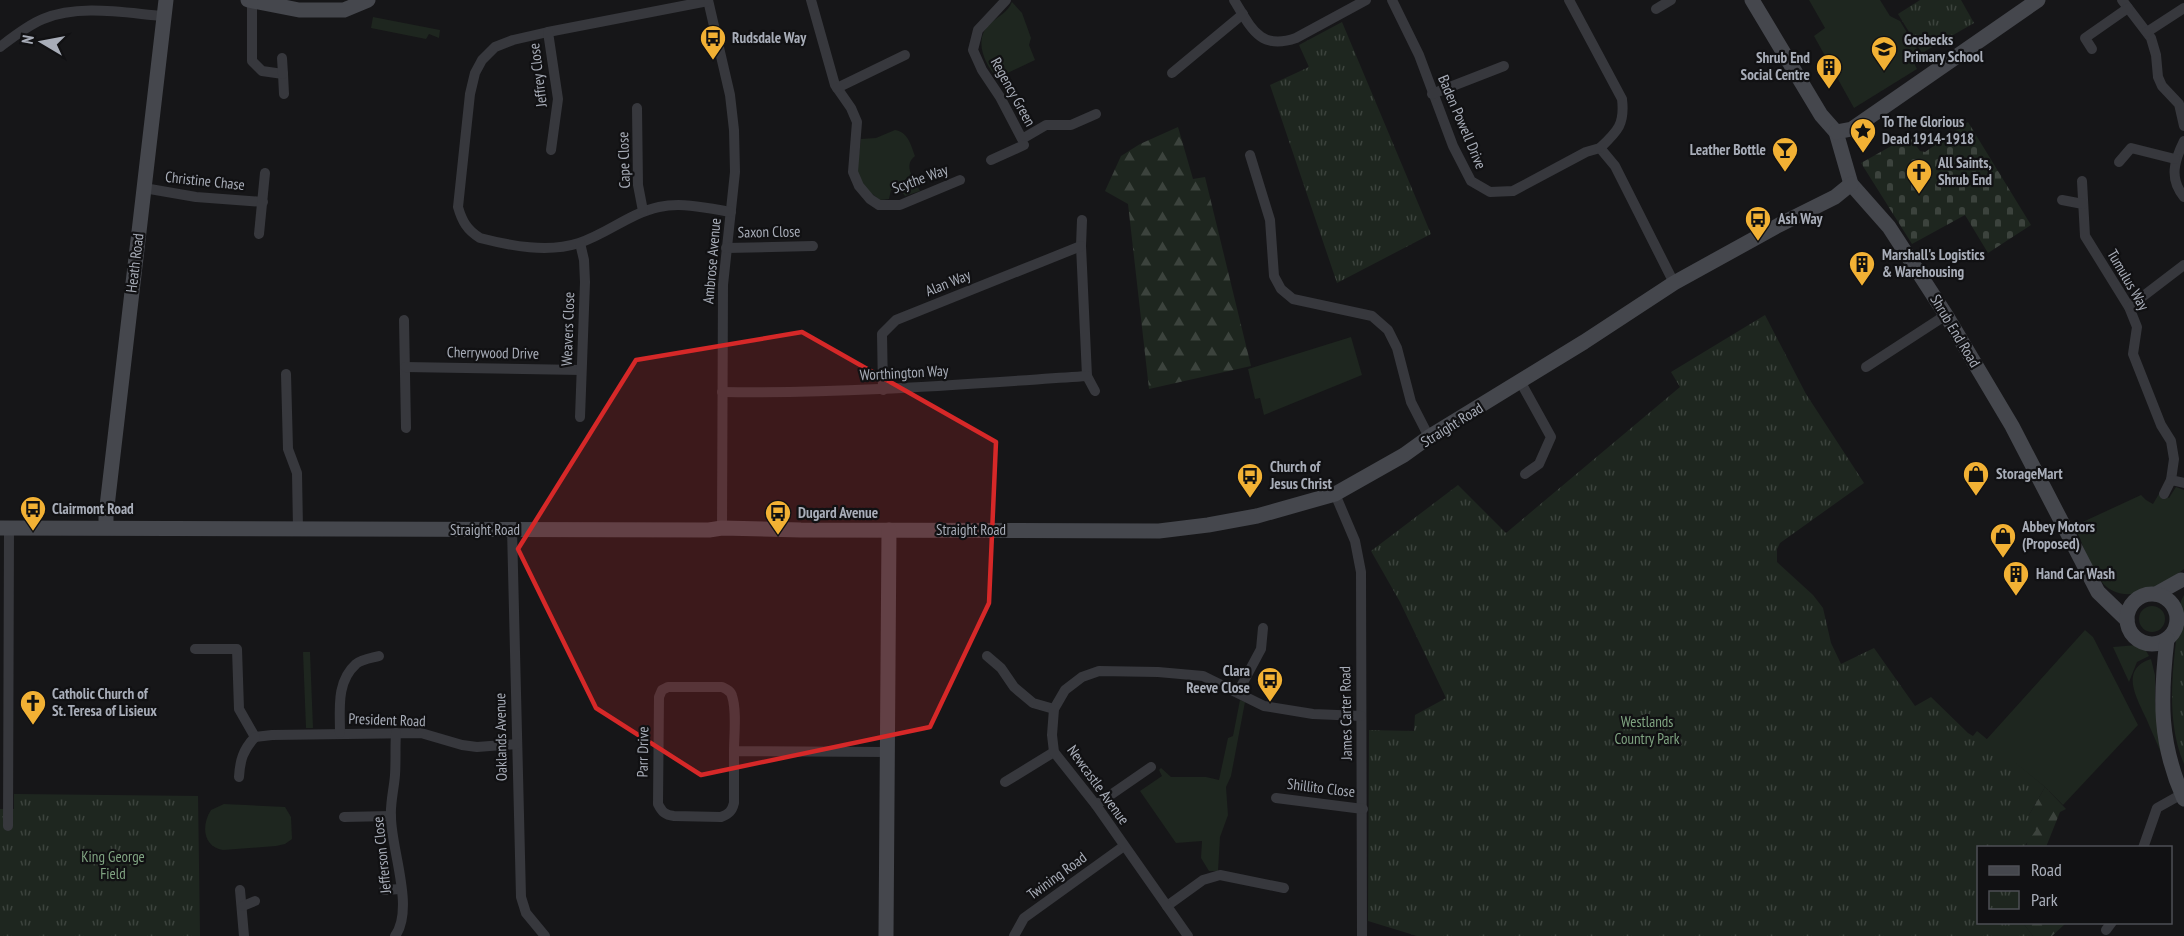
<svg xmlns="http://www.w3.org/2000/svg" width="2184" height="936" viewBox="0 0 2184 936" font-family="'PT Sans Narrow',sans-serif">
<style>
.green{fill:#1e261f}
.forest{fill:url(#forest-firs)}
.cemetery{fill:url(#cemetery-stones)}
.park{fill:url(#park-tufts)}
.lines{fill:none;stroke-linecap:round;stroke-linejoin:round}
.street{stroke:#37383d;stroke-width:10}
.secondary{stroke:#45474d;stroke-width:15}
.marked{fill:#d62828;fill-opacity:0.2;stroke:#d62828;stroke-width:4.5;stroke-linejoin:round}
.labels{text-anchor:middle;stroke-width:4.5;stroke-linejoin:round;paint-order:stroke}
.poi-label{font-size:15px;font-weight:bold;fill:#a8adb8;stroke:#111113;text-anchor:start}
.street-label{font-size:15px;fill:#a8adb8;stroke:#111113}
.park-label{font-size:15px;fill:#7fa381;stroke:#111113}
</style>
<defs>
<pattern id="forest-firs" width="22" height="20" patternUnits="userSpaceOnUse" patternTransform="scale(1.5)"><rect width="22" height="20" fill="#1e261f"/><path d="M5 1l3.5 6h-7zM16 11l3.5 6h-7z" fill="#3c433d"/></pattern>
<pattern id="cemetery-stones" width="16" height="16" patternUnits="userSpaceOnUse" patternTransform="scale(1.5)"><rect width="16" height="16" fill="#1e261f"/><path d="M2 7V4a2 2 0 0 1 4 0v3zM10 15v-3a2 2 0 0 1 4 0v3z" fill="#3c433d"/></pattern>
<pattern id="park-tufts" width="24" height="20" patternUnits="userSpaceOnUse" patternTransform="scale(1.5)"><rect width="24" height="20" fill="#1e261f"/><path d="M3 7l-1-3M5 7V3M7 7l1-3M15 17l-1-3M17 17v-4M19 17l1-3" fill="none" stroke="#3c433d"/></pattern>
</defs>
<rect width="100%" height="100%" fill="#161618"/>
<g class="green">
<polygon points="1809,0 1880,0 1890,16 1900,21 1917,49 1914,63 1917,69 1854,108 1814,36 1825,28"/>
<path d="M1012 2 1022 13 1031 38 1029 45 1035 60 997 78C984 63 972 38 992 22 1000 15 1007 13 1012 2Z"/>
<polygon points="373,17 440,30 439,38 429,34 426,39 371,28"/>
<path d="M895 130C908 132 911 145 915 156 902 166 915 180 920 191L905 196 900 189 891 190 889 199 880 200C851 178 857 172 861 139L876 138Z"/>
<polygon points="1351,337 1362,375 1264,415 1260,398 1255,399 1248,369"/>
<path d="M2176 487 2184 490V569C2160 587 2120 611 2098 577 2088 562 2082 542 2074 526L2141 495 2146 500 2153 504 2160 492 2169 498Z"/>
<circle cx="2152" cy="619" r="13"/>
<polygon points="2085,630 2093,637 2138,725 2063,805 2045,787 1986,740"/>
<polygon points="2137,645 2145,649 2149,656 2137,662 2129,682 2113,647"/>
<polygon points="303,652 310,652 313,728 306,728"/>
<path d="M2151 659 2155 675V703L2165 762C2159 747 2152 733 2146 718 2137 698 2119 669 2151 659Z"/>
<polygon points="1240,700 1245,702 1231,776 1226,787 1228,815 1220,837 1218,871 1209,871 1201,858 1202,841 1176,843 1140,791 1162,776 1159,770 1161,768 1171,777 1206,777 1219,780 1228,738 1233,736"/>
<path d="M224 804 285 807 291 817 292 839 285 844 276 846 223 850C203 847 201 825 211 810Z"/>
</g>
<g class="forest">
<polygon points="1178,127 1193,179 1205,177 1251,366 1149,389 1128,204 1105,191 1121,156 1140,144"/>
<polygon points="2045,787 2066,809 2060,812 2046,847 2024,848 2027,844 2029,815"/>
<polygon points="2023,923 2066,923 2052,936 2033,936"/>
</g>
<polygon class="cemetery" points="1968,122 2031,225 1988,253 1965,215 1912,244 1861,163 1909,136 1920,151 1925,152"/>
<g class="park">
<polygon points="1920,0 1961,0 1974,23 1922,53 1898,14"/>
<polygon points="1342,22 1431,234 1337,283 1270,85 1309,67 1299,45"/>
<polygon points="1765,315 1806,394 1864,483 1780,543 1777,549 1777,562 1813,595 1823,608 1831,643 1841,664 1874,648 1915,706 1931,697 1968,733 1973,736 1977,731 2045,787 2029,815 2036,830 2024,847 1978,848 1978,922 2023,923 2033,936 1417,936 1368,921 1369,730 1414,731 1415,715 1446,698 1400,602 1371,551 1458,485 1506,533 1680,387 1671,372"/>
<path d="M2184 595V764C2163 714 2175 654 2181 601Z"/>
<polygon points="14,794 198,796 200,936 0,936 0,809 14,809"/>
</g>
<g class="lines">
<g class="street">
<polyline points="708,0 730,95 734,130 735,172 723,285 722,528"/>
<polyline points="811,0 835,85 851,108 857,122 853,172 859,186 870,199 879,205 900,205 960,180"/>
<polyline points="1006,0 978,30 973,50 982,70 1000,97 1022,139 1046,125 1071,125 1096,114"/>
<path d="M1234 0C1251 27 1259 51 1296 38L1366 0"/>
<polyline points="1392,0 1419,55 1453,146 1471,181 1490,192 1513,191 1586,152 1600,148 1615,166 1674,283"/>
<path d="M1569 0 1622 99C1625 124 1618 131 1600 148"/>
<polyline points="2122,0 2151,38 2156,55 2158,77 2162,86 2179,104 2184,126"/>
<polyline points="252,1 252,61 262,71 283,74 284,94"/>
<path d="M708 1 548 32 513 40 495 47 482 60 475 73 470 94 458 207C462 221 467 230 480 238 511 246 548 253 579 243 607 234 630 213 659 207 682 202 708 208 731 212"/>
<polyline points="1656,9 1671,0"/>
<polyline points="548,32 558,99 551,150"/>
<polyline points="2147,32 2184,8"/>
<path d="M0 47C13 37 28 25 43 19 79 4 125 13 163 16"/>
<polyline points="2092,49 2085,38 2128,8"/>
<polyline points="282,58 283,74"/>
<polyline points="1172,73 1243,14"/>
<polyline points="837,88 905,55"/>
<polyline points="1432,94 1504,66"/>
<polyline points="637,108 638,185 643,211"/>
<path d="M2184 141C2174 161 2169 179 2184 197"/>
<polyline points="1250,155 1270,220 1274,276 1281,289 1293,299 1372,316 1388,330 1397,348 1411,402 1429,437"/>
<polyline points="991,160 1024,145"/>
<polyline points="2119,162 2131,148 2175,159"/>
<polyline points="2082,181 2085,236 2129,307 2137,327 2133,354 2161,425 2171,441 2174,459 2171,480 2164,494"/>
<polyline points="144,188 196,197 263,202"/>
<polyline points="2062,200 2083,204"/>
<polyline points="1082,220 1081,246 1087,376 1095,391"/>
<polyline points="259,234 265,173"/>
<polyline points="726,248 813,246"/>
<polyline points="2129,307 2184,265"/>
<polyline points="404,320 406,428"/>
<polyline points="405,367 581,370"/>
<polyline points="1866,367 1946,315"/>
<polyline points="286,374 288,449 297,473 298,529"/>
<polyline points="1520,381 1551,437 1539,464 1525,474"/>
<polyline points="883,390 882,334 896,320 1081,246"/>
<path d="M722 392C844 394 966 384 1087 376"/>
<polyline points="580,417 585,282 584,260 580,243"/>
<polyline points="2171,480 2184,483"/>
<polyline points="1335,494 1355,541 1361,572 1362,936"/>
<polyline points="512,529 521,897 526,913 545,936"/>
<polyline points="195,649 237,649 239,709 255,737 272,735 421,733 462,745 477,747 517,744"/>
<polyline points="987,656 1001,668 1014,687 1033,703 1054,709"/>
<polyline points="1238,692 1261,649 1263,628"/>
<path d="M340 733C340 709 336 682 356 664 362 659 372 658 379 656"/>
<path d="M734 751C734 736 737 710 732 696 731 691 726 689 722 687H668L662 690 659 697 658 804C662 812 665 815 674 816L721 817C729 814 732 811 734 803V751L887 752"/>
<path d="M239 777C240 760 243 750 255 737"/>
<polyline points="1005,782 1054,752"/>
<polyline points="1276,798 1363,809"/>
<polyline points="1096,805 1151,767"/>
<polyline points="344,817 391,816"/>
<polyline points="8,826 9,529"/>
<polyline points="2143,848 2157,808 2182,794"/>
<polyline points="240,890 244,936"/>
<polyline points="384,890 401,889"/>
<polyline points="243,906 255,901"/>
<polyline points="1167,906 1203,880 1220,875 1284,888"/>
<polyline points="2106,930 2112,922"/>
<path d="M395 936C415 909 391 849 391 817 390 803 394 789 395 775 396 761 395 747 396 733"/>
<polyline points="1014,936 1024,918 1124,846"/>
<polyline points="1188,936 1096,805 1054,752 1052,735 1054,709 1065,690 1082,677 1099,671 1158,672 1203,676 1264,706 1313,714 1361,716"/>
</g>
<g class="secondary">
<polyline points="248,0 299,10 344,10 368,0"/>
<polyline points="1752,0 1821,115 1836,132 1851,184 1889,227 1946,315 2012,426 2098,592 2127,620"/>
<polyline points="1836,132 1852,129 2038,0"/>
<polyline points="106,527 106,515 166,0"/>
<polyline points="0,528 709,530 722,528 801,530 1159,531 1208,525 1257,516 1335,494 1404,455 1429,437 1584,342 1674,283 1779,225 1835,197 1851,184"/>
<polyline points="2156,594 2181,580"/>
<circle cx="2152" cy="619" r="25"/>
<path d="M2167 639C2160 699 2159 743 2184 799"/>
<polyline points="886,936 889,530"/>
</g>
</g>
<path class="marked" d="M802 332 996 442 989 603 930 727 701 775 596 708 518 549 636 360Z"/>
<defs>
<g id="bus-pin" transform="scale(1.35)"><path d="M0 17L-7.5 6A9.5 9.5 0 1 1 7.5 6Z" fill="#f2b134" stroke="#111113"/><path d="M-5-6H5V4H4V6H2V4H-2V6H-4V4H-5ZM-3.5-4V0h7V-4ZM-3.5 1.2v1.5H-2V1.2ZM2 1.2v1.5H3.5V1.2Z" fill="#111"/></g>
<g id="school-pin" transform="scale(1.35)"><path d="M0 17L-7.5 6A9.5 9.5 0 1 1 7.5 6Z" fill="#f2b134" stroke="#111113"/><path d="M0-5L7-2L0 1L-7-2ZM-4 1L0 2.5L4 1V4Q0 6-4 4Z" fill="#111"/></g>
<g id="building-pin" transform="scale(1.35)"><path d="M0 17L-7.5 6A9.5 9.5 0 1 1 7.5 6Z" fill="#f2b134" stroke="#111113"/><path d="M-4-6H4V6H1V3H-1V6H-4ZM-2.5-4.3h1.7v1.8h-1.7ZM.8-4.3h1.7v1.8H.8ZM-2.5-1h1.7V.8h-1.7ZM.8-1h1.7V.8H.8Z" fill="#111"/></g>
<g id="sight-pin" transform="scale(1.35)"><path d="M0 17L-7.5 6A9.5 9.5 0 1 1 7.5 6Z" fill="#f2b134" stroke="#111113"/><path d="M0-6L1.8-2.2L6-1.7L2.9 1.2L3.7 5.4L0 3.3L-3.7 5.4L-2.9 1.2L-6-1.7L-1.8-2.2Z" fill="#111"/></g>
<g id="bar-pin" transform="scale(1.35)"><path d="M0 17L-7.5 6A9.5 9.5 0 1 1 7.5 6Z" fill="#f2b134" stroke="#111113"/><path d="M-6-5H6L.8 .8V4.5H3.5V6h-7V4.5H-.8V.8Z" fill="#111"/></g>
<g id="church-pin" transform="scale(1.35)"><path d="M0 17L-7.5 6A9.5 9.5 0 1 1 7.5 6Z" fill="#f2b134" stroke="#111113"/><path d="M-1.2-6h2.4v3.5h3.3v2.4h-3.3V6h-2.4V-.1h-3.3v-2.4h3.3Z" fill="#111"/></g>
<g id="shop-pin" transform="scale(1.35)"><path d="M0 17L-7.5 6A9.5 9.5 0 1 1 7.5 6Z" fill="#f2b134" stroke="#111113"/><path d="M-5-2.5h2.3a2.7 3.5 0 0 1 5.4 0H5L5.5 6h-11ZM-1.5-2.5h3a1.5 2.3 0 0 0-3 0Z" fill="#111"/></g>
</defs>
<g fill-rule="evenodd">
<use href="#bus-pin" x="713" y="38"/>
<use href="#school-pin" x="1884" y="49"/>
<use href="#building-pin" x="1829" y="67"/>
<use href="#sight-pin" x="1863" y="131"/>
<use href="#bar-pin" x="1785" y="150"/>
<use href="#church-pin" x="1919" y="172"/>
<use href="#bus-pin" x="1758" y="219"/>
<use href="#building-pin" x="1862" y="264"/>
<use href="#shop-pin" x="1976" y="474"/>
<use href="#bus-pin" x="1250" y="476"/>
<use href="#bus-pin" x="33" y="509"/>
<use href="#bus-pin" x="778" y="513"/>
<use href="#shop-pin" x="2003" y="536"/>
<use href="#building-pin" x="2016" y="574"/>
<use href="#bus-pin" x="1270" y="680"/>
<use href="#church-pin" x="33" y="703"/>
</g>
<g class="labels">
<g class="poi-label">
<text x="732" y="43">Rudsdale Way</text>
<text x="1904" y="45">Gosbecks<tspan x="1904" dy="17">Primary School</tspan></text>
<text x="1810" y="63" text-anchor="end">Shrub End<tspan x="1810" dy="17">Social Centre</tspan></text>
<text x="1882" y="127">To The Glorious<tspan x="1882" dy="17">Dead 1914-1918</tspan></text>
<text x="1766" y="155" text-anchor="end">Leather Bottle</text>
<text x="1938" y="168">All Saints,<tspan x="1938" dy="17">Shrub End</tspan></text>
<text x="1778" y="224">Ash Way</text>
<text x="1882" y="260">Marshall's Logistics<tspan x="1882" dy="17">&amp; Warehousing</tspan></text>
<text x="1270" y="472">Church of<tspan x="1270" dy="17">Jesus Christ</tspan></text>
<text x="1996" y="479">StorageMart</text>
<text x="52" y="514">Clairmont Road</text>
<text x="798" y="518">Dugard Avenue</text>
<text x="2022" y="532">Abbey Motors<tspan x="2022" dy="17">(Proposed)</tspan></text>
<text x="2036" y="579">Hand Car Wash</text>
<text x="1250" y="676" text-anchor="end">Clara<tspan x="1250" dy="17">Reeve Close</tspan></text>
<text x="52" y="699">Catholic Church of<tspan x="52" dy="17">St. Teresa of Lisieux</tspan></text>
</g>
<g class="street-label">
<text transform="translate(538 75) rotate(-97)" y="5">Jeffrey Close</text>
<text transform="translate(1013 92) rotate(61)" y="5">Regency Green</text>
<text transform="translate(1462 122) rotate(67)" y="5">Baden Powell Drive</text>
<text transform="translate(624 160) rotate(-92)" y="5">Cape Close</text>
<text transform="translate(920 179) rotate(-20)" y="5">Scythe Way</text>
<text transform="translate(205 181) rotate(6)" y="5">Christine Chase</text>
<text transform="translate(769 232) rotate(-1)" y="5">Saxon Close</text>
<text transform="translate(712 261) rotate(-85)" y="5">Ambrose Avenue</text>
<text transform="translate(135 263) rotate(-83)" y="5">Heath Road</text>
<text transform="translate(2128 280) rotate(60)" y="5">Tumulus Way</text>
<text transform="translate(948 283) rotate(-22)" y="5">Alan Way</text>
<text transform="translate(568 329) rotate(-88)" y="5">Weavers Close</text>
<text transform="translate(1955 331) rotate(59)" y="5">Shrub End Road</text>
<text transform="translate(493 353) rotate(1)" y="5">Cherrywood Drive</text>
<text transform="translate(904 373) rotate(-3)" y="5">Worthington Way</text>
<text transform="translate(1452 425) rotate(-32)" y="5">Straight Road</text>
<text x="485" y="535">Straight Road</text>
<text x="971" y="535">Straight Road</text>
<text transform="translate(1346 713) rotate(-91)" y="5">James Carter Road</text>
<text transform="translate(387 720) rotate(2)" y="5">President Road</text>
<text transform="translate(501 737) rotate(-91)" y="5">Oaklands Avenue</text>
<text transform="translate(643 752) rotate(-89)" y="5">Parr Drive</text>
<text transform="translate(1098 785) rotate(54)" y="5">Newcastle Avenue</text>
<text transform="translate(1321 788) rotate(7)" y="5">Shillito Close</text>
<text transform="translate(382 855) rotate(-96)" y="5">Jefferson Close</text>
<text transform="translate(1057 876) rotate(-36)" y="5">Twining Road</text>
</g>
<g class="park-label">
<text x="1647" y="727">Westlands<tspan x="1647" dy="17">Country Park</tspan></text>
<text x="113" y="862">King George<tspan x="113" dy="17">Field</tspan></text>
</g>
</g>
<rect x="1977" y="846" width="195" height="78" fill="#111113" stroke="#4d4f55" stroke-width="1.5"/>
<rect x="1989" y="866" width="30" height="9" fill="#45474d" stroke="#4d4f55" stroke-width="1.5"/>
<text x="2031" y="876" font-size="18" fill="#a8adb8">Road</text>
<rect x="1989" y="891" width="30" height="18" fill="url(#park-tufts)" stroke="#4d4f55" stroke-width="1.5"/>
<text x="2031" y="906" font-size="18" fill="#a8adb8">Park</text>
<g transform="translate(42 42) rotate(280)" stroke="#111113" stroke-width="4.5" paint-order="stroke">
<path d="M0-4.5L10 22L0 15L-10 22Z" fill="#a8adb8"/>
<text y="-9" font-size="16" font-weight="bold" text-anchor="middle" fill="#a8adb8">N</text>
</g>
</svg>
